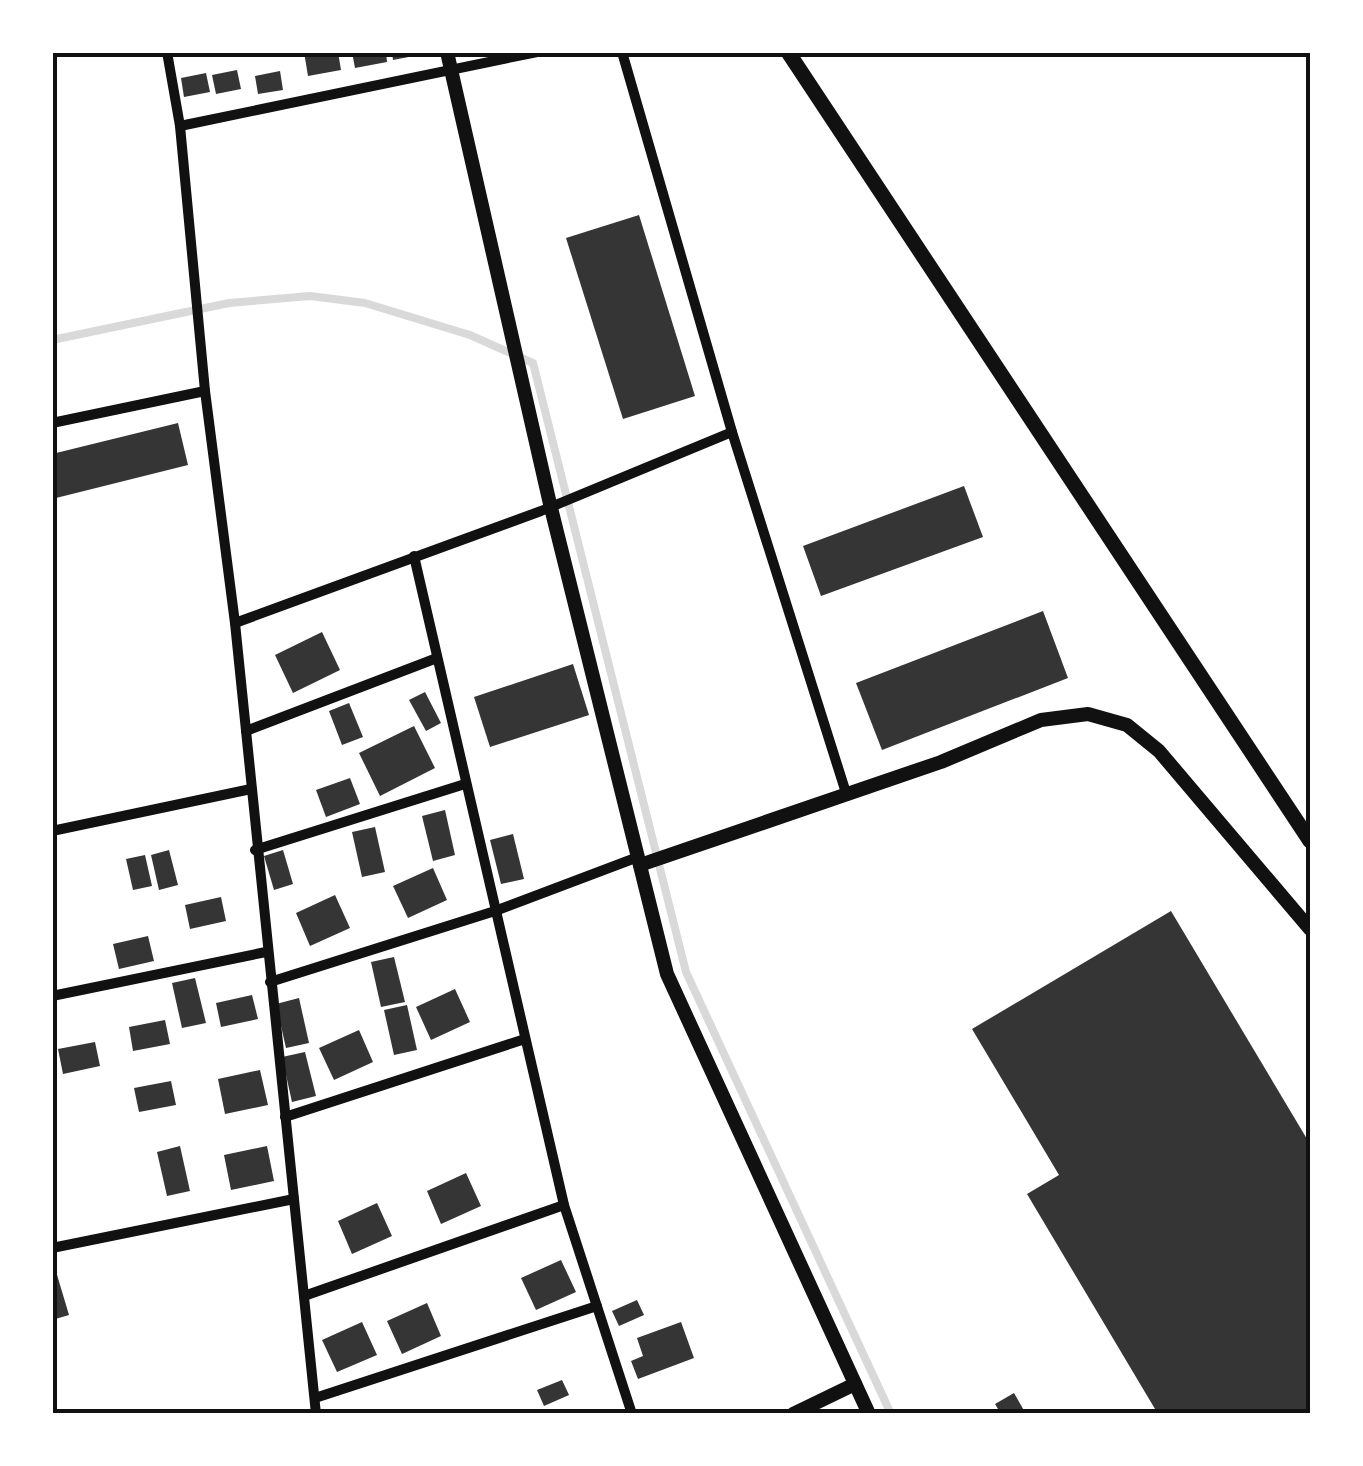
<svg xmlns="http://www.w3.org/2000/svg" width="1363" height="1466" viewBox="0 0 1363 1466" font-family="Figtree,sans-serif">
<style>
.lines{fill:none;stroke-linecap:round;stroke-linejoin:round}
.stream{stroke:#d9d9d9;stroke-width:8}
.building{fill:#353535}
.minor{stroke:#111;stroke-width:10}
.tertiary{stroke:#111;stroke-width:14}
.secondary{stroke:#111;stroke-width:15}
.neatline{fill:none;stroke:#111;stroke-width:4}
</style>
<rect width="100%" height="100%" fill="#fff"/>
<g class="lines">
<polyline class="stream" points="52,340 229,303 310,296 365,303 470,335 533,363 686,972 891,1414"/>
</g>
<g class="building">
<polygon points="304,52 338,52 341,70 308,76"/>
<polygon points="352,52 386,52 387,62 355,68"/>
<polygon points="392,52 424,52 424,54 393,60"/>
<polygon points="237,70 241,89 216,94 212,75"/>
<polygon points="280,71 283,90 258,94 255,76"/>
<polygon points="206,73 210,92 184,97 181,78"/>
<polygon points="639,215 695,396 623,419 566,238"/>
<polygon points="178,423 188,465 52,499 52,454"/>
<polygon points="964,486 983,537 821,596 803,546"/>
<polygon points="1043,611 1068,678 882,750 856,683"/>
<polygon points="322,632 340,670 293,693 275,655"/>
<polygon points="573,664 589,715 490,747 474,697"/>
<polygon points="425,692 441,723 426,731 409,700"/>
<polygon points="349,703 363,737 342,745 329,711"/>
<polygon points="414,726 435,768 380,796 359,753"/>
<polygon points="350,778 360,804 326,817 316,790"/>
<polygon points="445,810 455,855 433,861 422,816"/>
<polygon points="375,827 385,872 362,877 352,832"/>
<polygon points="513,834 524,879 501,884 490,840"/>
<polygon points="169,850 178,885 159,890 151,855"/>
<polygon points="283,850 293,884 274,890 264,856"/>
<polygon points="145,855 152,886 133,890 126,859"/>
<polygon points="433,868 447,900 408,918 393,886"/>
<polygon points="335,895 350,928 310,946 296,913"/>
<polygon points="221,897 226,921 190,929 185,905"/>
<polygon points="1171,911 1310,1144 1310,1414 1158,1414 1027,1194 1059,1175 972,1029"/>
<polygon points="148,936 154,961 119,969 113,944"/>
<polygon points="394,957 405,1002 381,1007 371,962"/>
<polygon points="195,978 206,1023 182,1028 172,983"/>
<polygon points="455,989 470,1022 431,1040 416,1007"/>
<polygon points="252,995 258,1019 221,1027 216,1003"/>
<polygon points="299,998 309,1043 286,1048 276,1004"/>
<polygon points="407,1005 417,1050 394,1055 384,1010"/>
<polygon points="165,1020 170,1044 133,1051 129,1027"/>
<polygon points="359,1030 373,1062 334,1080 319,1048"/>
<polygon points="95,1042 100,1066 63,1074 58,1049"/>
<polygon points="305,1052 316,1096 292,1102 282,1057"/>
<polygon points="260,1070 268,1105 225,1114 218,1079"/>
<polygon points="171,1081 176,1105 139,1112 134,1088"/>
<polygon points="180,1146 190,1191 167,1196 157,1152"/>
<polygon points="267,1146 274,1181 231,1190 224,1155"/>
<polygon points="466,1173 481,1206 441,1224 427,1191"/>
<polygon points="377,1203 392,1236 352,1254 338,1221"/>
<polygon points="52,1258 69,1315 52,1320"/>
<polygon points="561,1260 576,1292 536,1310 521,1278"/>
<polygon points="637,1300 644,1315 619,1326 612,1311"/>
<polygon points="427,1303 441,1336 402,1354 387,1321"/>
<polygon points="362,1322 377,1355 337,1372 322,1340"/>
<polygon points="681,1322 694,1358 638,1379 631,1361 643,1356 637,1338"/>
<polygon points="562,1380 569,1395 544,1406 537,1390"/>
<polygon points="1014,1393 1026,1414 1001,1414 995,1404"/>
</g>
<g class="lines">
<g class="minor">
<polyline points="167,52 180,126 205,391 235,623 316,1414"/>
<polyline points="622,52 732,432 847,796"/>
<polyline points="180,126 537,52"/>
<polyline points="52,423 205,391"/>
<polyline points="414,556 564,1205 632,1414"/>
<polyline points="235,623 541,511 732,432"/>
<polyline points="246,731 437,658"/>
<polyline points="52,831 251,789"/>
<polyline points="255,850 465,784"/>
<polyline points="270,982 495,911 638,857"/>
<polyline points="52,996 266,952"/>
<polyline points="285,1117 525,1039"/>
<polyline points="52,1248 294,1199"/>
<polyline points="304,1296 564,1205"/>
<polyline points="315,1398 597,1306"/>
</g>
<g class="tertiary">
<polyline points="447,52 550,504 667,974 869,1414"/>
<polyline points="640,865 941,762 1041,720 1088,714 1127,725 1159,751 1310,929"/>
<polyline points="793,1414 855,1384"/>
</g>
<polyline class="secondary" points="788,52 1310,841"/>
</g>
<rect width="1363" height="1466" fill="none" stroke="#ffffff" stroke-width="110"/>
<rect x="55" y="55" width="1253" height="1356" class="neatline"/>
</svg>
